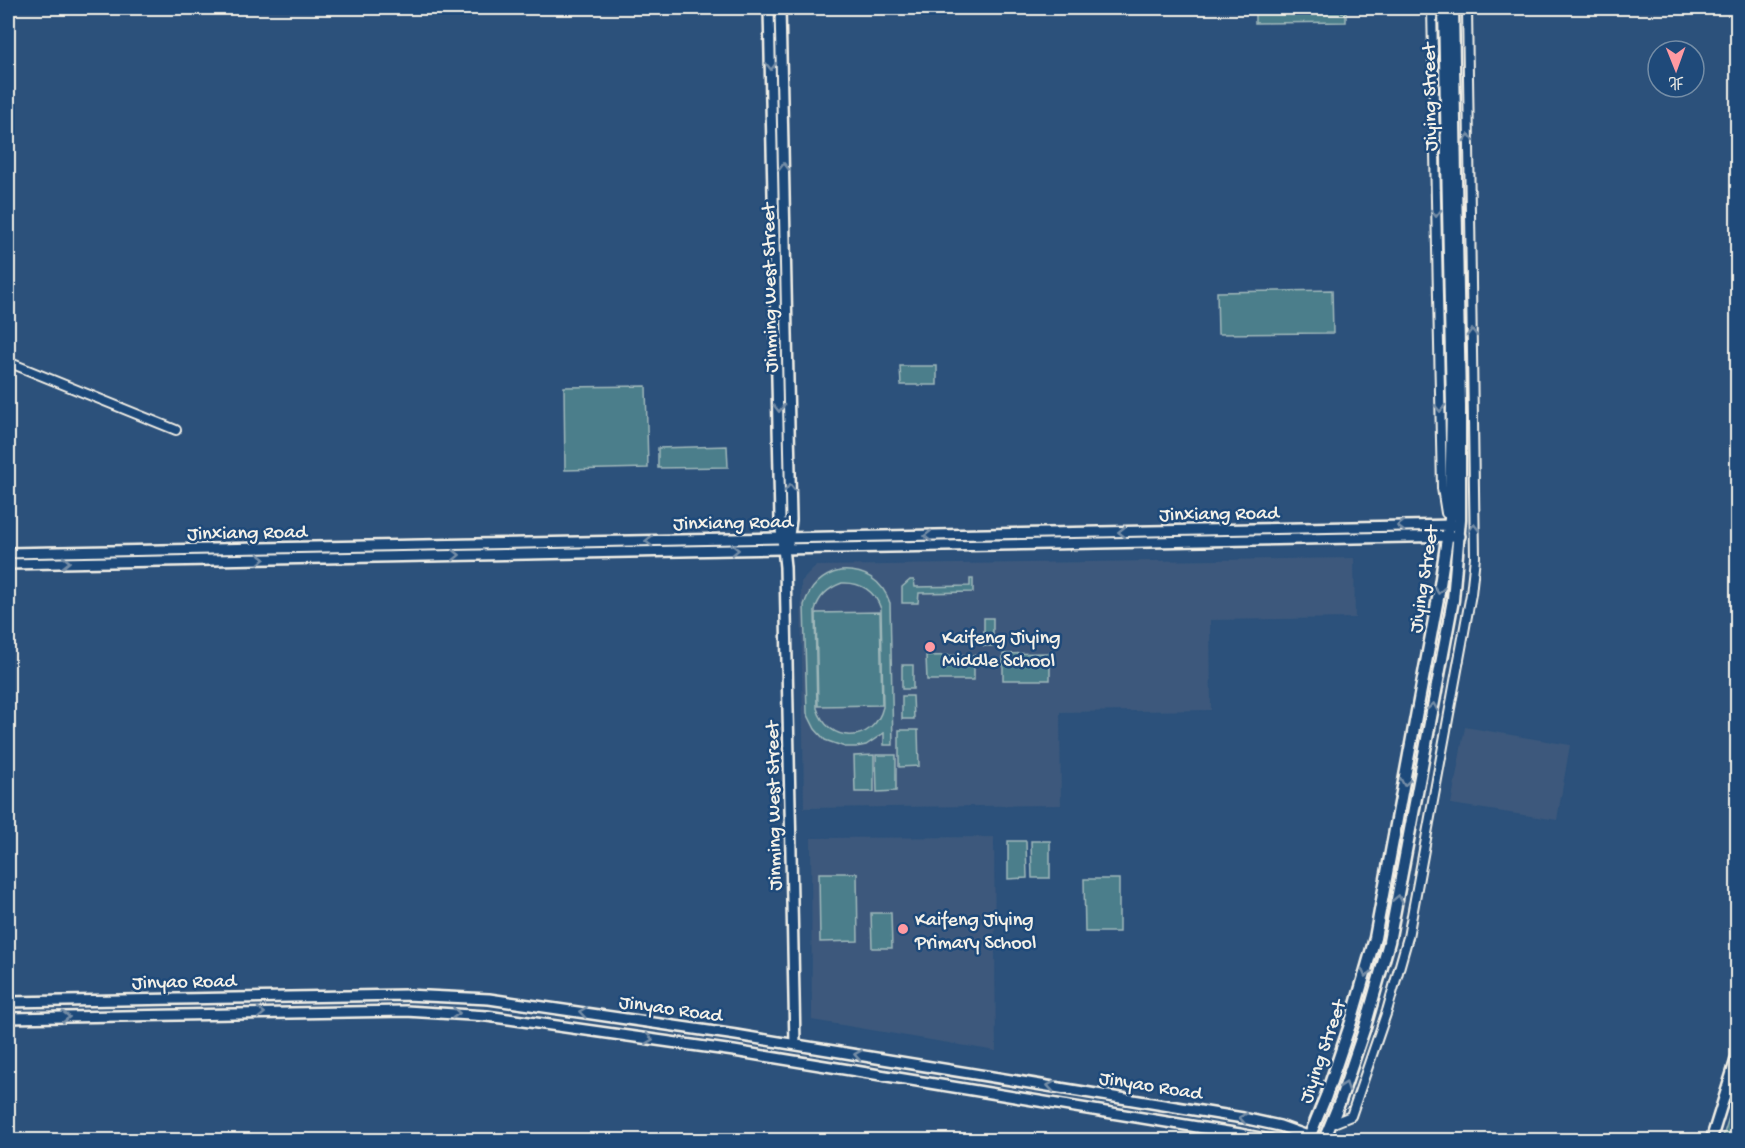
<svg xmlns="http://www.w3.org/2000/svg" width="1745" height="1148" viewBox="0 0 1745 1148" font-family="'Gochi Hand','LXGW WenKai TC',sans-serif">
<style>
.built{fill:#3c597c}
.green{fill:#4b7e8b;stroke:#a0b8ba;stroke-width:1.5;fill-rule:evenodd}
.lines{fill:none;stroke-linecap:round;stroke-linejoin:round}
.minor-casing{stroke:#f4f1e8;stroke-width:12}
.tertiary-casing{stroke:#f4f1e8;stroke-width:14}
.secondary-casing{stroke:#f4f1e8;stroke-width:15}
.minor{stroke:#1f4a7a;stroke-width:8}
.tertiary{stroke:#1f4a7a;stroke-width:9}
.secondary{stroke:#1f4a7a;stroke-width:10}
.oneway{stroke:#748da6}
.poi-dot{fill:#ff9aa2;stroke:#1f4a7a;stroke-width:2}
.labels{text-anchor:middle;stroke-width:5;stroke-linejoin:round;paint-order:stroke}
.street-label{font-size:20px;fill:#f4f1e8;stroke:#1f4a7a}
.poi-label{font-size:20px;fill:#f4f1e8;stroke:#1f4a7a;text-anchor:start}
</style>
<rect width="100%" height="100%" fill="#2c517b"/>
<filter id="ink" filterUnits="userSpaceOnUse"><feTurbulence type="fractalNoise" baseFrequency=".0167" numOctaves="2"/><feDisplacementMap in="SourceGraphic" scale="12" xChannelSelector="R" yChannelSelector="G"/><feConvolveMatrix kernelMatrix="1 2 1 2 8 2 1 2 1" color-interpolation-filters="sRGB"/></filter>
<g filter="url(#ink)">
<g class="built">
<polygon points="1354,558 1355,618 1210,620 1211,710 1060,712 1061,805 804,808 801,582 816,566"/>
<polygon points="1465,727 1570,745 1557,820 1451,804"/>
<polygon points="994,837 996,1051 812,1020 811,838"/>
</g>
<g class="green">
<polygon points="1346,12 1346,22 1255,23 1255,13"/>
<polygon points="1332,290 1333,333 1218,334 1217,292"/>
<polygon points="900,366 937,366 937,385 901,385"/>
<polygon points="646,386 648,468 565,470 564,387"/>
<polygon points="727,446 728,467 658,468 658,448"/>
<path d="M840 571C864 569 882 580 890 603L893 745H884V733L866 745 856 747H845L825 740 815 729 807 713 804 605C810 587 822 575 840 571ZM842 583C861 582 875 591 881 609L883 707C874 744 828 745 817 708L815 610C819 596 828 588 842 583Z"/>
<polygon points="970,579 973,579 973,592 919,593 918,603 902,603 902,587 910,580 914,580 915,587 970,586"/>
<polygon points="880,612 882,705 818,706 816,613"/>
<rect x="984" y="618" width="9" height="28"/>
<polygon points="1050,653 1050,680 1003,680 1003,654"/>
<polygon points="974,655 974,680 927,680 926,656"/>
<rect x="902" y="665" width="11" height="24"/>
<polygon points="902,696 913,696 914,719 902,719"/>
<polygon points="899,730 918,730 919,766 899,767"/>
<polygon points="874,755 874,792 855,792 854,756"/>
<polygon points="876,755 896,755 896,791 877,792"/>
<polygon points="1008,841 1026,841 1027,878 1008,879"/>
<polygon points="1031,841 1050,841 1050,878 1032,878"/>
<polygon points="819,873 857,873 858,941 820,942"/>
<polygon points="1084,879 1119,879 1119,932 1085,932"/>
<polygon points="871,913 891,913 892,948 872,948"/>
<polygon points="1737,1091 1737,1140 1722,1140"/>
</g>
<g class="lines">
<g class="minor-casing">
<g id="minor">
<polyline points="1432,8 1442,488 1446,513"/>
<polyline points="8,362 176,430"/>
<polyline points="1331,1124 1351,1116 1387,1011 1408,937 1471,594 1475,557 1467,8"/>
</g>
</g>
<g class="tertiary-casing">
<g id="tertiary">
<polyline points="769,8 780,519 785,567 795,1044"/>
<polyline points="780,8 791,520 788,543"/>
<polyline points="8,553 1455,525"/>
<polyline points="8,564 1460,536"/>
<polyline points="8,1002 406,995 489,999 736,1035 1243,1118 1280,1126 1319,1140"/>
<polyline points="8,1018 406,1011 487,1016 734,1051 1240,1134 1271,1140"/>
<polyline points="1711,1140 1738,1053"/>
</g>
</g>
<g class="secondary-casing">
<g id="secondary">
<polyline points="1308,1140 1326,1096 1351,1022 1375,938 1438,598 1450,519 1452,406 1444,8"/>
<polyline points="1324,1140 1340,1101 1365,1027 1389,942 1453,600 1460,519 1460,406 1453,8"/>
</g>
</g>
<use href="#minor" class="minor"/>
<use href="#tertiary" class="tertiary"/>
<use href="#secondary" class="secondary"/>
</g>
<defs><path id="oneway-chevron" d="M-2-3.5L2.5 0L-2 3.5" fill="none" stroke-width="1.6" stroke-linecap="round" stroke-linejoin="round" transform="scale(1.5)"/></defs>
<g class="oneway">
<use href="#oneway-chevron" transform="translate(771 66) rotate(89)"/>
<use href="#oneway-chevron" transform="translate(1469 138) rotate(-91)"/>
<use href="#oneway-chevron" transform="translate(784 167) rotate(-91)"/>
<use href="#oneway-chevron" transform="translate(1436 213) rotate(89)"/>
<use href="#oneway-chevron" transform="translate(1472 333) rotate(-91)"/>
<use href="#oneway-chevron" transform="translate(779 408) rotate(89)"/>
<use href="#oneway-chevron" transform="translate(1440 408) rotate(89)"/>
<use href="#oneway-chevron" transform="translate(790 488) rotate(-91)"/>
<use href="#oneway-chevron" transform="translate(1401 526) rotate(179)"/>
<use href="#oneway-chevron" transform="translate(1474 528) rotate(-91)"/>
<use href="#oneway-chevron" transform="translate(1122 532) rotate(179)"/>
<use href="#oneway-chevron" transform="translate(928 536) rotate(179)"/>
<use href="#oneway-chevron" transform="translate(649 541) rotate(179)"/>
<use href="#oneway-chevron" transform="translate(735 550) rotate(-1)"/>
<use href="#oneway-chevron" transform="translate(456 555) rotate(-1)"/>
<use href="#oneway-chevron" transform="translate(261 559) rotate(-1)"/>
<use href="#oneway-chevron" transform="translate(66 562) rotate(-1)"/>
<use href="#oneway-chevron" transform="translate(1439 590) rotate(98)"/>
<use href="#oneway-chevron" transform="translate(1433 707) rotate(-80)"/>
<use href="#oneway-chevron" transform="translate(1405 782) rotate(100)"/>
<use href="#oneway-chevron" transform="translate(1398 899) rotate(-79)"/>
<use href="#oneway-chevron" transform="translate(1366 973) rotate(105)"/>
<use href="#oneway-chevron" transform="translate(583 1012) rotate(-172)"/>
<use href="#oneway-chevron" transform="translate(261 1013) rotate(-1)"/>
<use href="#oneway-chevron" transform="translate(456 1013) rotate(4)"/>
<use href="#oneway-chevron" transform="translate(66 1017) rotate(-1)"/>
<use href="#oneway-chevron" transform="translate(649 1039) rotate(8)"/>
<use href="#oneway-chevron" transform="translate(858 1055) rotate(-171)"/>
<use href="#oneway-chevron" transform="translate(1051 1086) rotate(-171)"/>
<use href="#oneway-chevron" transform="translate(1345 1086) rotate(-71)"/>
<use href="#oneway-chevron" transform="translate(1243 1118) rotate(-170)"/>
</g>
</g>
<g class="poi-dot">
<circle cx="930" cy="647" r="6"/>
<circle cx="903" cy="929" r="6"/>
</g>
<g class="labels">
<g class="street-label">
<text transform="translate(1428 97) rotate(-91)" y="7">Jiying Street</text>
<text transform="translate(768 288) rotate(-91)" y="7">Jinming West Street</text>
<text transform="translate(1219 512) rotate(-1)" y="7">Jinxiang Road</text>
<text transform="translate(733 521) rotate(-1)" y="7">Jinxiang Road</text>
<text transform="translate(247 531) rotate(-1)" y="7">Jinxiang Road</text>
<text transform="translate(1422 579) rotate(-81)" y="7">Jiying Street</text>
<text transform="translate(772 806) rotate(-91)" y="7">Jinming West Street</text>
<text transform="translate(184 980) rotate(-1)" y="7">Jinyao Road</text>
<text transform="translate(671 1007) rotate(8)" y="7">Jinyao Road</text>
<text transform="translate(1321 1051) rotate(-71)" y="7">Jiying Street</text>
<text transform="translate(1151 1084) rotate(9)" y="7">Jinyao Road</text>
</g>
<g class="poi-label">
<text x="942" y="643">Kaifeng Jiying<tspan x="942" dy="23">Middle School</tspan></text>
<text x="915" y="925">Kaifeng Jiying<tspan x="915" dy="23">Primary School</tspan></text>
</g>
</g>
<rect width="1745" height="1148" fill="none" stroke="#1f4a7a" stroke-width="30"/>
<rect x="15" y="15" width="1715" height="1118" fill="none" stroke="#f4f1e8" stroke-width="2" filter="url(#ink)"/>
<g transform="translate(1676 69) rotate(179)"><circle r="28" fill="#1f4a7a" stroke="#748da6" stroke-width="1.5"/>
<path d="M0-4.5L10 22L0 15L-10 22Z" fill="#ff9aa2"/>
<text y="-9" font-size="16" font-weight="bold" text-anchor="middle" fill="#f4f1e8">北</text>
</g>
</svg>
